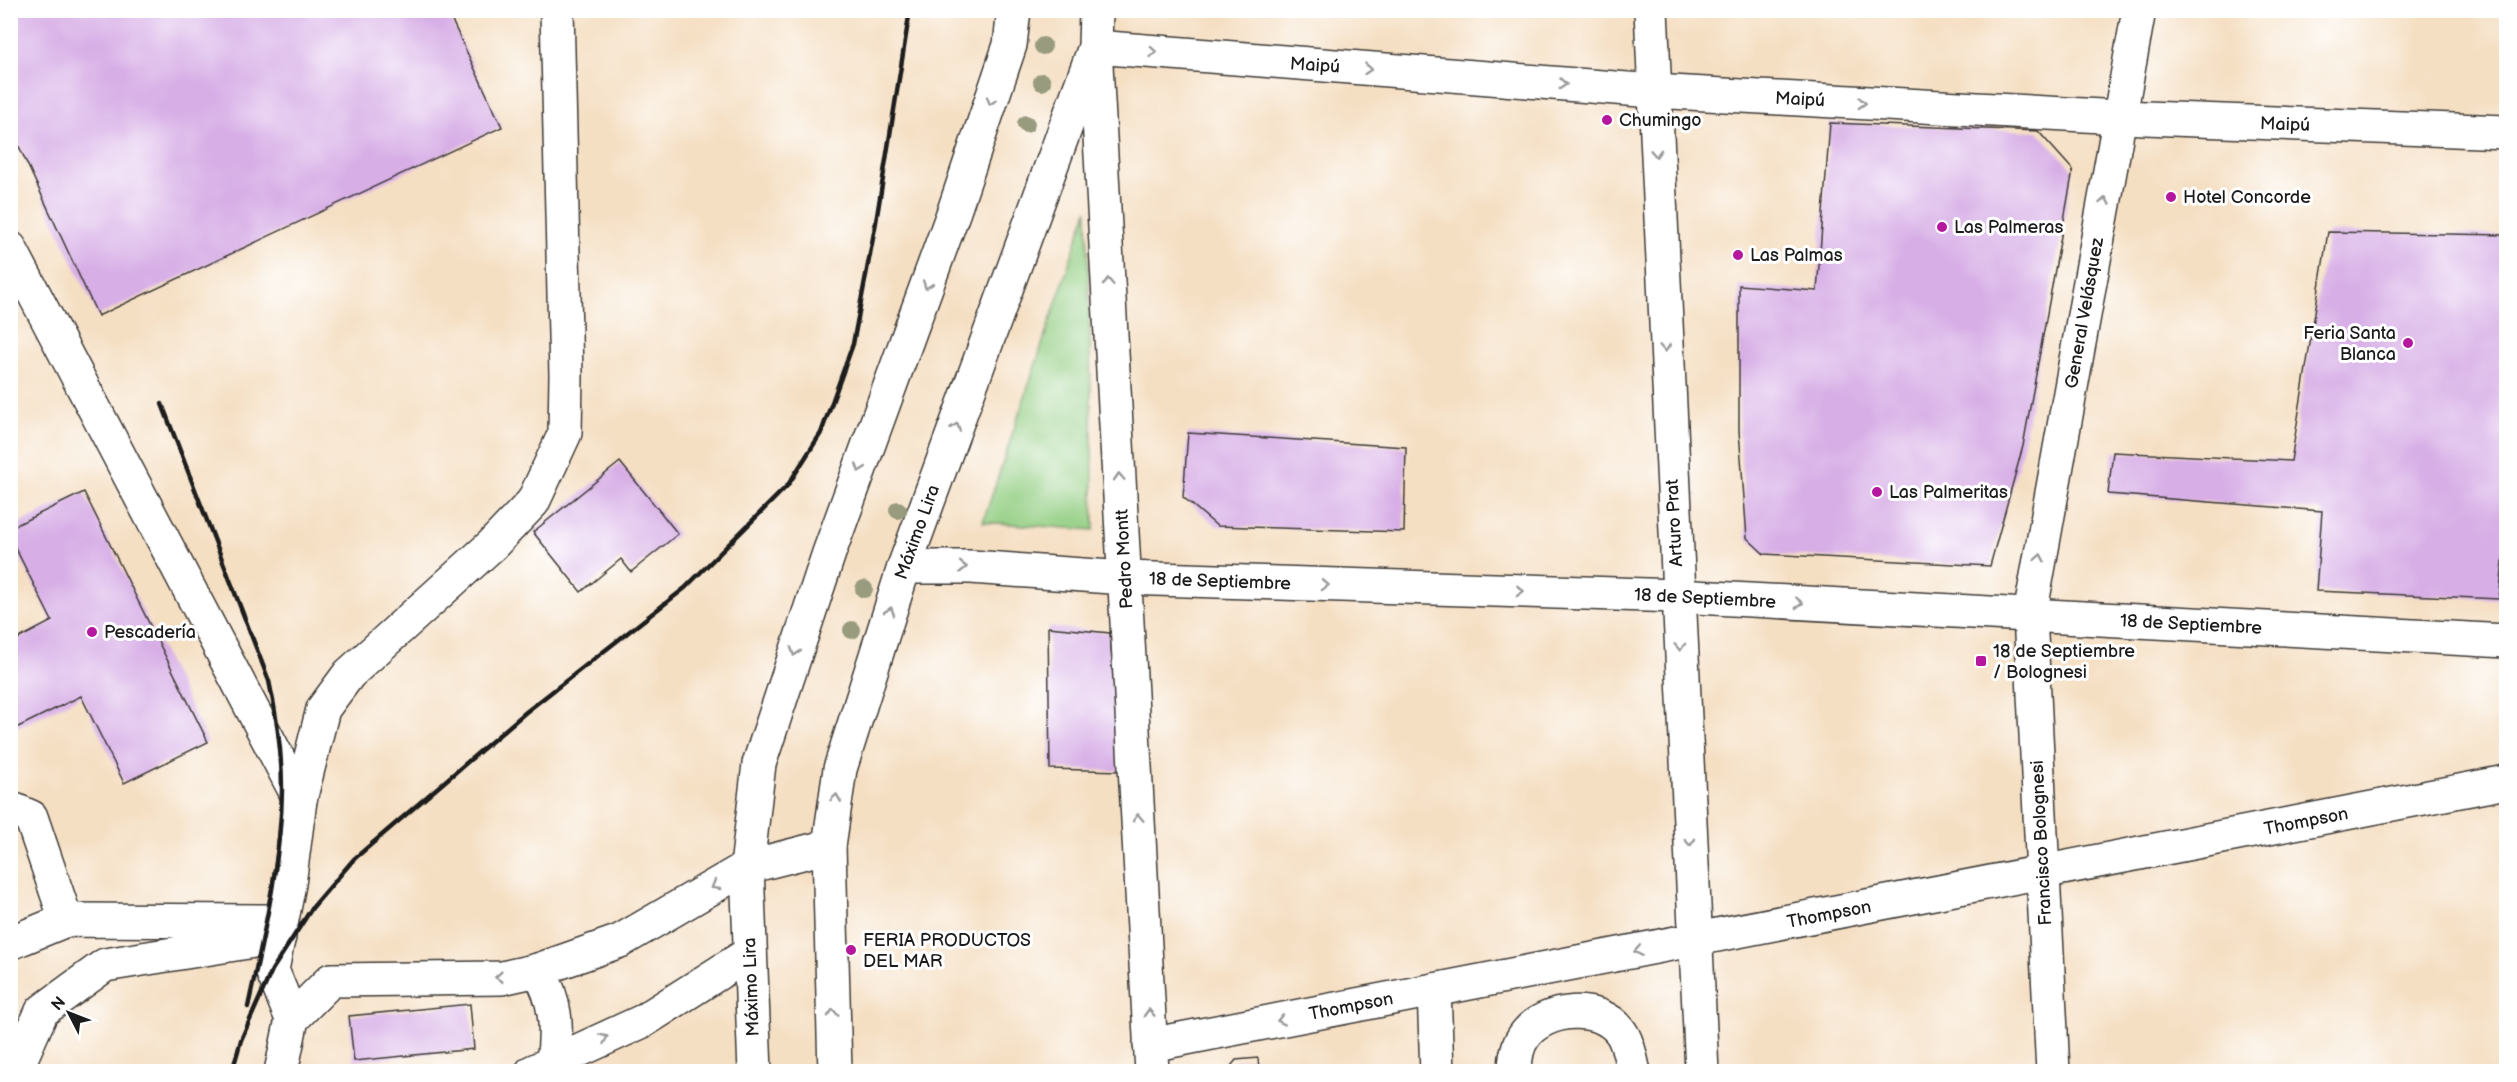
<svg xmlns="http://www.w3.org/2000/svg" width="2517" height="1082" viewBox="0 0 2517 1082" font-family="'Balsamiq Sans',sans-serif">
<style>
.green{fill:#93ce82;stroke:#58754f;stroke-width:1.5}
.building{fill:#d7aee6}
.lines{fill:none;stroke-linecap:round;stroke-linejoin:round}
.minor-casing{stroke:#3d3935;stroke-width:36}
.major-casing{stroke:#3d3935;stroke-width:36}
.minor{stroke:#fff;stroke-width:33}
.major{stroke:#fff;stroke-width:33}
.rail{stroke:#1c1c1c;stroke-width:4.5}
.tree{fill:#989b7e}
.oneway{stroke:#999}
.poi-dot{fill:#b5179e;stroke:#fff;stroke-width:2}
.labels{text-anchor:middle;stroke-width:6;stroke-linejoin:round;paint-order:stroke}
.street-label{font-size:18px;fill:#1c1c1c;stroke:#fff}
.poi-label{font-size:18px;fill:#1c1c1c;stroke:#fff;text-anchor:start}
</style>
<rect width="100%" height="100%" fill="#fff"/>
<filter id="ink" filterUnits="userSpaceOnUse"><feTurbulence type="fractalNoise" baseFrequency=".0167" numOctaves="2"/><feDisplacementMap in="SourceGraphic" scale="12" xChannelSelector="R" yChannelSelector="G"/><feConvolveMatrix kernelMatrix="1 2 1 2 8 2 1 2 1" color-interpolation-filters="sRGB"/></filter>
<filter id="wash" filterUnits="userSpaceOnUse"><feTurbulence type="fractalNoise" baseFrequency=".008" numOctaves="4" result="noise"/><feDisplacementMap in="SourceGraphic" scale="24" xChannelSelector="R" yChannelSelector="G"/><feGaussianBlur stdDeviation="1.35" result="paint"/><feColorMatrix in="noise" values="0 0 0 0 0 0 0 0 0 0 0 0 0 0 0 0 0 1.4 0 .05"/><feComposite in="paint" operator="in"/></filter>
<g filter="url(#wash)">
<rect width="100%" height="100%" fill="#f5dfc3"/>
<polygon class="green" points="1087,210 1094,530 983,522"/>
<g id="blocks">
<g class="building">
<polygon points="10,10 447,10 502,127 98,316 10,127"/>
<polygon points="1830,123 2038,131 2073,170 2023,446 1990,566 1764,554 1747,538 1739,431 1739,285 1817,291"/>
<polygon points="2328,232 2506,235 2506,535 2499,599 2316,591 2322,511 2108,494 2113,452 2291,461"/>
<polygon points="1188,433 1406,447 1404,532 1217,526 1183,497"/>
<polygon points="620,462 678,534 631,572 621,559 581,592 533,532"/>
<polygon points="84,492 208,742 124,783 81,696 10,731 10,643 52,621 10,537 10,528"/>
<polygon points="1048,627 1110,633 1120,771 1050,769"/>
<polygon points="470,1004 474,1049 354,1061 349,1016"/>
<polygon points="1258,1058 1259,1071 1227,1071 1236,1060"/>
</g>
</g>
</g>
<g filter="url(#ink)">
<use href="#blocks" fill-opacity="0" stroke="#3d3935" stroke-width="1.5"/>
<g class="lines">
<g class="minor-casing">
<g id="minor">
<polyline points="1651,10 1702,1072"/>
<polyline points="10,248 300,800"/>
<polyline points="10,812 15,810 31,817 66,920"/>
<polyline points="10,943 66,920 270,921"/>
<path d="M538 970C556 999 558 1028 553 1061"/>
<polyline points="1434,990 1437,1072"/>
<polyline points="292,1019 272,970 289,884 300,800 323,709 349,674 492,545 533,502 565,433 566,375 557,10"/>
<polyline points="1150,1045 2506,782"/>
<polyline points="15,1072 42,1011 105,965 279,937"/>
<polyline points="281,1072 292,1019 331,980 502,978 538,970 620,941 747,867 829,846"/>
<polyline points="532,1072 643,1021 750,953"/>
<polyline points="1152,1072 1095,47 1653,91 2120,117 2506,132"/>
<path d="M1515 1072C1515 1060 1517 1045 1525 1035 1545 1008 1599 1003 1620 1031 1628 1041 1631 1060 1634 1072"/>
<polyline points="2053,1072 2030,615 2139,10"/>
</g>
</g>
<g class="major-casing">
<g id="major">
<polyline points="904,567 971,567 1125,578 1677,596 2506,641"/>
<polyline points="755,1072 747,867 759,764 829,553 954,211 1010,45 1014,10"/>
<polyline points="835,1072 829,846 840,769 904,567 1095,47 1096,10"/>
</g>
</g>
<use href="#minor" class="minor"/>
<use href="#major" class="major"/>
<g class="rail">
<path d="M162 404 269 681C277 717 282 753 282 790 281 863 263 937 248 1007"/>
<polyline points="232,1072 241,1040 272,970 312,908 354,859 526,712 685,588 788,485 821,433 853,344 876,222 910,10"/>
</g>
</g>
<g class="tree">
<circle cx="1043" cy="46" r="9"/>
<circle cx="1042" cy="82" r="9"/>
<circle cx="1026" cy="124" r="9"/>
<circle cx="898" cy="510" r="9"/>
<circle cx="864" cy="589" r="9"/>
<circle cx="852" cy="630" r="9"/>
</g>
<defs><path id="oneway-chevron" d="M-2-3.5L2.5 0L-2 3.5" fill="none" stroke-width="1.6" stroke-linecap="round" stroke-linejoin="round" transform="scale(1.5)"/></defs>
<g class="oneway">
<use href="#oneway-chevron" transform="translate(1153 52) rotate(5)"/>
<use href="#oneway-chevron" transform="translate(1368 69) rotate(4)"/>
<use href="#oneway-chevron" transform="translate(1563 84) rotate(4)"/>
<use href="#oneway-chevron" transform="translate(991 101) rotate(108)"/>
<use href="#oneway-chevron" transform="translate(1862 103) rotate(3)"/>
<use href="#oneway-chevron" transform="translate(1656 153) rotate(87)"/>
<use href="#oneway-chevron" transform="translate(2105 201) rotate(-80)"/>
<use href="#oneway-chevron" transform="translate(1108 282) rotate(-93)"/>
<use href="#oneway-chevron" transform="translate(927 285) rotate(110)"/>
<use href="#oneway-chevron" transform="translate(1665 348) rotate(87)"/>
<use href="#oneway-chevron" transform="translate(956 427) rotate(-70)"/>
<use href="#oneway-chevron" transform="translate(860 468) rotate(110)"/>
<use href="#oneway-chevron" transform="translate(1119 477) rotate(-93)"/>
<use href="#oneway-chevron" transform="translate(2040 558) rotate(-80)"/>
<use href="#oneway-chevron" transform="translate(963 567)"/>
<use href="#oneway-chevron" transform="translate(1325 585) rotate(2)"/>
<use href="#oneway-chevron" transform="translate(1520 591) rotate(2)"/>
<use href="#oneway-chevron" transform="translate(1799 603) rotate(3)"/>
<use href="#oneway-chevron" transform="translate(890 611) rotate(-72)"/>
<use href="#oneway-chevron" transform="translate(1680 647) rotate(87)"/>
<use href="#oneway-chevron" transform="translate(795 652) rotate(109)"/>
<use href="#oneway-chevron" transform="translate(836 798) rotate(-82)"/>
<use href="#oneway-chevron" transform="translate(1138 818) rotate(-93)"/>
<use href="#oneway-chevron" transform="translate(1690 842) rotate(87)"/>
<use href="#oneway-chevron" transform="translate(715 886) rotate(150)"/>
<use href="#oneway-chevron" transform="translate(1638 951) rotate(169)"/>
<use href="#oneway-chevron" transform="translate(499 977) rotate(175)"/>
<use href="#oneway-chevron" transform="translate(833 1013) rotate(-92)"/>
<use href="#oneway-chevron" transform="translate(1149 1013) rotate(-93)"/>
<use href="#oneway-chevron" transform="translate(1281 1020) rotate(169)"/>
<use href="#oneway-chevron" transform="translate(604 1038) rotate(-24)"/>
</g>
</g>
<g class="poi-dot">
<circle cx="1607" cy="120" r="6"/>
<circle cx="2171" cy="197" r="6"/>
<circle cx="1942" cy="227" r="6"/>
<circle cx="1738" cy="255" r="6"/>
<circle cx="2408" cy="343" r="6"/>
<circle cx="1877" cy="492" r="6"/>
<circle cx="92" cy="632" r="6"/>
<rect x="1975" y="655" width="12" height="12" rx="3"/>
<circle cx="851" cy="950" r="6"/>
</g>
<g class="labels">
<g class="street-label">
<text transform="translate(1315 65) rotate(4)" y="6">Maipú</text>
<text transform="translate(1800 99) rotate(3)" y="6">Maipú</text>
<text transform="translate(2285 124) rotate(2)" y="6">Maipú</text>
<text transform="translate(2084 313) rotate(-80)" y="6">General Velásquez</text>
<text transform="translate(1674 523) rotate(-93)" y="6">Arturo Prat</text>
<text transform="translate(917 532) rotate(-70)" y="6">Máximo Lira</text>
<text transform="translate(1124 559) rotate(-93)" y="6">Pedro Montt</text>
<text transform="translate(1220 581) rotate(2)" y="6">18 de Septiembre</text>
<text transform="translate(1705 598) rotate(3)" y="6">18 de Septiembre</text>
<text transform="translate(2191 624) rotate(3)" y="6">18 de Septiembre</text>
<text transform="translate(2306 821) rotate(-11)" y="6">Thompson</text>
<text transform="translate(2041 843) rotate(-93)" y="6">Francisco Bolognesi</text>
<text transform="translate(1829 914) rotate(-11)" y="6">Thompson</text>
<text transform="translate(751 987) rotate(-92)" y="6">Máximo Lira</text>
<text transform="translate(1351 1006) rotate(-11)" y="6">Thompson</text>
</g>
<g class="poi-label">
<text x="1619" y="126">Chumingo</text>
<text x="2183" y="203">Hotel Concorde</text>
<text x="1954" y="233">Las Palmeras</text>
<text x="1750" y="261">Las Palmas</text>
<text x="2396" y="339" text-anchor="end">Feria Santa<tspan x="2396" dy="21">Blanca</tspan></text>
<text x="1889" y="498">Las Palmeritas</text>
<text x="104" y="638">Pescadería</text>
<text x="1993" y="657">18 de Septiembre<tspan x="1993" dy="21">/ Bolognesi</tspan></text>
<text x="863" y="946">FERIA PRODUCTOS<tspan x="863" dy="21">DEL MAR</tspan></text>
</g>
</g>
<rect width="2517" height="1082" fill="none" stroke="#fff" stroke-width="36"/>
<g transform="translate(69 1013) rotate(312)" stroke="#ffffff" stroke-width="4.5" paint-order="stroke">
<path d="M0-4.5L10 22L0 15L-10 22Z" fill="#1c1c1c"/>
<text y="-9" font-size="16" font-weight="bold" text-anchor="middle" fill="#1c1c1c">N</text>
</g>
</svg>
